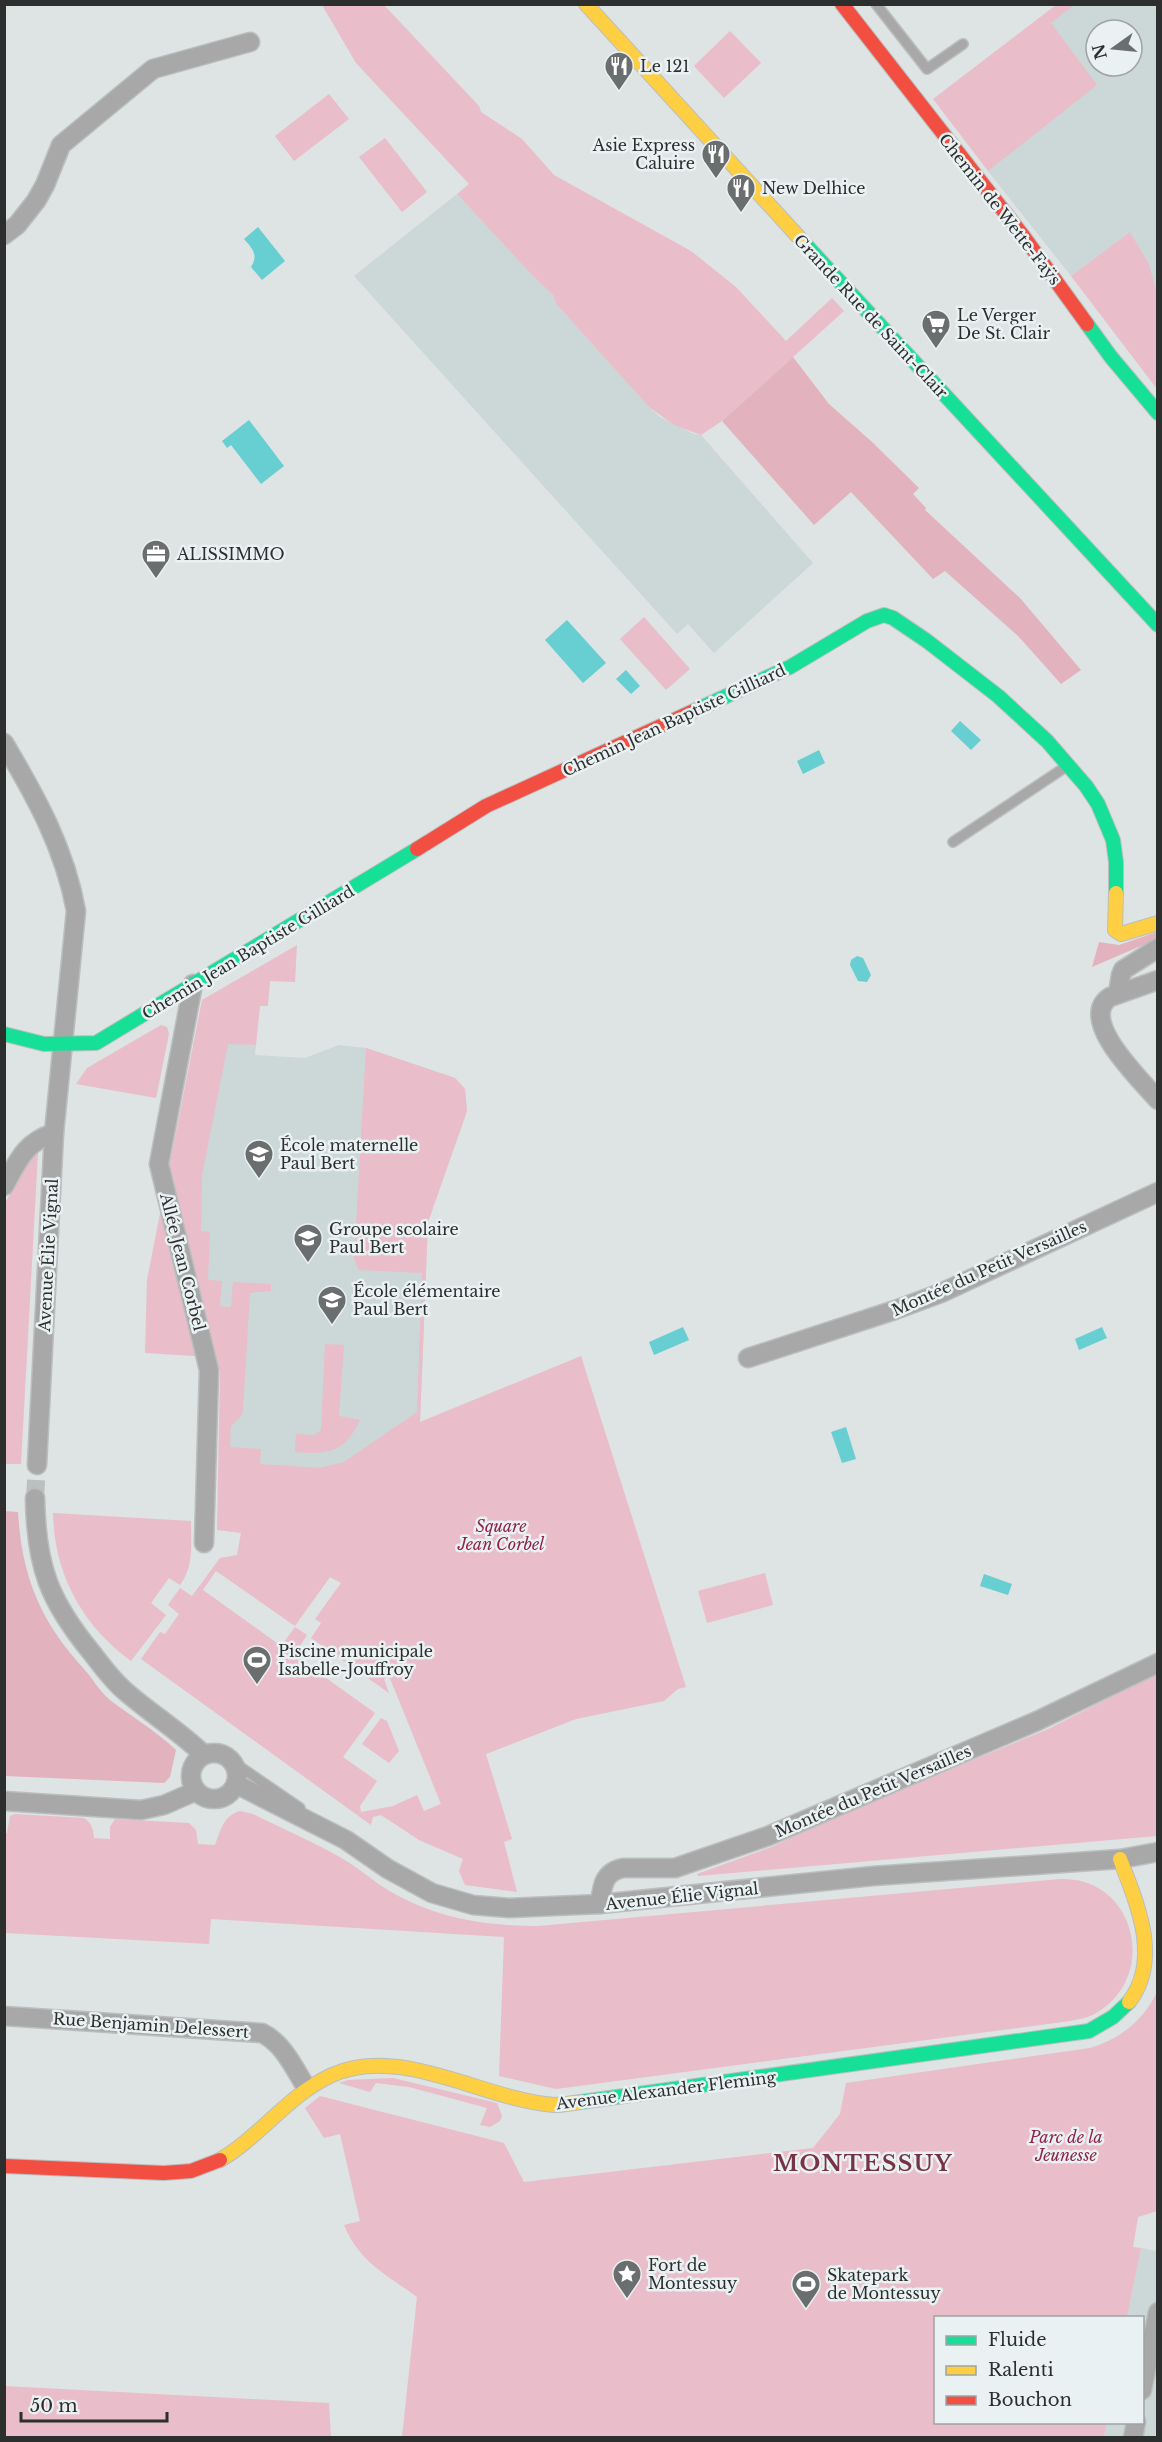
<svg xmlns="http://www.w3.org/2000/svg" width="1162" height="2442" viewBox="0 0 1162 2442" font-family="'Libre Baskerville',serif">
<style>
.built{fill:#ccd7d7;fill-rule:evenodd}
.green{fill:#e9bdc9;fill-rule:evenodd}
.forest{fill:#e3b2bf}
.water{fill:#67ced1}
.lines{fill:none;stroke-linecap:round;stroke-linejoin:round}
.street-tunnel{stroke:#bbbfbf;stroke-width:18;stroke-dasharray:18 9;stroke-linecap:butt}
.lane-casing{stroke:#bbbebe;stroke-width:12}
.street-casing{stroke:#bbbebe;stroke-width:21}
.fast-casing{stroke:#bbbebe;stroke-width:16}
.slow-casing{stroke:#bbbebe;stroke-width:16}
.jam-casing{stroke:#bbbebe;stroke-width:16}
.lane{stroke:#a8a8a8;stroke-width:9}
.street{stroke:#a8a8a8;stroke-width:18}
.fast{stroke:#16e098;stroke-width:14}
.slow{stroke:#ffcf43;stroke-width:14}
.jam{stroke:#f24e42;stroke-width:14}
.labels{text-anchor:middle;stroke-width:5;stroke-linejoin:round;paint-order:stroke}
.poi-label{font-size:16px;fill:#2d2f2f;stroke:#eaf1f2;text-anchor:start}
.street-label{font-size:16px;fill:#2d2f2f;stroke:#eaf1f2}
.park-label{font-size:16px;font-style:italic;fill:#91234a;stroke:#eaf1f2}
.district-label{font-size:22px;font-weight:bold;letter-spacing:1.5px;fill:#783246;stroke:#eaf1f2}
</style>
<rect width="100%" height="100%" fill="#dee3e3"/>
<g class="built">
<path d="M1056 5H1157V302L1149 264 1130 232 1071 276 988 171ZM1096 30H1132V66H1096Z"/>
<polygon points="457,194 531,274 553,295 557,305 649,407 660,417 694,434 701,435 813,563 714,653 688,624 677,634 354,276"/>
<polygon points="193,1042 256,1045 255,1055 305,1058 339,1045 366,1048 455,1078 465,1089 467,1111 428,1222 420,1422 388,1469 219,1485 231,1307 198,1305"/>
<polygon points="1141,2248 1157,2251 1158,2426 1155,2437 1104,2438 1107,2423 1142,2422 1142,2318 1127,2317"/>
</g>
<g class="green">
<polygon points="322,5 384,5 479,106 481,112 522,139 554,175 691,251 736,287 786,341 832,298 844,311 722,421 701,435 674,425 649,407 557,305 553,295 531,274 457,194 469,184 356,63"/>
<polygon points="1056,5 1074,5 1051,23 1097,85 988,171 933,99"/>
<polygon points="730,31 761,63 724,98 694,66"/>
<polygon points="329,94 349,119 294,161 275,136"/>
<polygon points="385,138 427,192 402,212 359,157"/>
<polygon points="1130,232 1149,264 1156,291 1157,389 1071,276"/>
<polygon points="644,617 690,669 666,690 620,639"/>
<path d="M297 945 295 982 270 981 268 1006H260L256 1045 228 1044 202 1175 201 1231 210 1232 208 1280 222 1281 220 1306 231 1307 233 1282 271 1284V1291L250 1293 243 1409 242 1415 231 1426 230 1447 261 1449 260 1464 320 1468 344 1462 417 1412 422 1273 359 1270 354 1260 366 1048 455 1078 465 1089 467 1111 428 1222 420 1422 581 1356 686 1687 678 1689 664 1701 576 1719 486 1754 512 1839 504 1842 517 1892 465 1885 459 1871 463 1859 419 1840 381 1815 373 1817 371 1825 141 1659 160 1632 165 1634 179 1614 168 1605 180 1588 192 1596 220 1558 237 1555 241 1533 217 1530 220 1370H215L211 1357 145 1353 147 1280 202 1000ZM216 1571 295 1626 330 1577 341 1583 315 1619 321 1623 311 1638 389 1693 384 1679 389 1676 441 1804 424 1811 417 1795 393 1806 361 1812 360 1806 377 1781 343 1757 375 1713 294 1655 307 1635 295 1627 281 1646 203 1590Z"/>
<polygon points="161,1025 167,1027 169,1034 156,1098 76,1084 87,1068"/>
<polygon points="36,1153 38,1153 21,1464 5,1464 5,1203 33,1154"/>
<path d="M325 1344 344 1345 339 1416 360 1420C345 1452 328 1455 295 1452L296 1434 315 1435 321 1430Z"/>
<path d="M53 1513 191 1521C191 1544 194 1567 180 1585L169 1578 151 1603 166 1615 131 1661C82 1625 54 1574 53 1513Z"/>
<polygon points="765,1573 773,1605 707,1623 698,1591"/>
<polygon points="1157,1674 1157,1836 698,1876 697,1874 774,1846 828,1819 1046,1730"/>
<polygon points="381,1718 387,1721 399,1751 389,1763 362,1744"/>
<path d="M240 1811 253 1814C283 1829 314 1842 343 1859 359 1868 373 1881 388 1890 434 1918 485 1926 538 1926L1060 1879C1135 1876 1160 1976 1096 2013 1088 2018 1079 2019 1070 2021L556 2089 499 2076 504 1937 211 1919 209 1944 5 1933 4 1833H7L10 1816 15 1814 84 1818C92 1823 93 1829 94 1838L110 1839V1827L115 1819 189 1823 196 1830 198 1844 215 1845C221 1830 223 1816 240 1811Z"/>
<path d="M1157 1992V2211L1138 2217 1133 2247 1141 2248 1127 2317 936 2318V2422L1107 2423 1104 2437H402L417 2297C386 2274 360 2263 344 2225L360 2221 340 2134 324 2138 305 2108 320 2096 504 2143 524 2182 813 2148 840 2114 846 2083 1090 2048C1120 2039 1144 2020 1157 1992Z"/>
<polygon points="393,2078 497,2103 502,2116 500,2121 490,2127 480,2125 487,2108 409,2087 376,2083 370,2092 339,2083 348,2080"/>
<polygon points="4,2386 329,2403 331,2437 5,2437"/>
</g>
<g class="forest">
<polygon points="793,357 829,404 871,441 919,488 913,494 926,508 925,510 1020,598 1081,670 1061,684 1019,637 945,571 933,579 851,492 814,525 722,421"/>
<polygon points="1157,932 1157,939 1092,967 1099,942 1119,945"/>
<path d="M5 1511 18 1512C22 1577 40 1621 84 1669 93 1679 99 1691 110 1700 132 1717 156 1731 176 1750L170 1777 164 1783 5 1776Z"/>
</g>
<g class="water">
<path d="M258 227 285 261 262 280 251 267C259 255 252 248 244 239Z"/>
<polygon points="249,420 284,466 261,484 231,445 227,448 222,441"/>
<polygon points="567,620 606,663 583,683 545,640"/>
<polygon points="626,670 640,686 631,694 616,679"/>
<polygon points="960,721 981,740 971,750 951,731"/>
<polygon points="819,750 825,763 803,774 797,761"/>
<polygon points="857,956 863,958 871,975 867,982 858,981 850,965 851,960"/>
<polygon points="683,1327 689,1340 654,1355 649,1342"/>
<polygon points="1102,1327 1107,1338 1079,1350 1075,1339"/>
<polygon points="846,1427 856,1459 842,1463 831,1432"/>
<polygon points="984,1574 1012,1584 1008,1595 980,1586"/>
</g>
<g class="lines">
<polyline class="street-tunnel" points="35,1498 37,1465"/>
<g class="lane-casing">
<g id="lane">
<polyline points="876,4 927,69 963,44"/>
<polyline points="953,842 1067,766"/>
<polyline points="233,1762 300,1808"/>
</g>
</g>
<g class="street-casing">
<g id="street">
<polyline points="4,235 17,225 36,201 45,185 61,145 153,69 250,42"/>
<path d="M4 743C36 797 65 849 76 911L54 1133 37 1465"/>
<path d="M1158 980 1110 997C1076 1019 1142 1081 1158 1100"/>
<polyline points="193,984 159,1164 209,1370 204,1543"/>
<polyline points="1118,993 1121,975 1123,970 1158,948"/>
<path d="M4 1186C18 1161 25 1142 54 1133"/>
<polyline points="748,1358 895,1310 941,1293 1158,1192"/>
<path d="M35 1498C36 1566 49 1601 92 1653 102 1666 112 1680 125 1691 150 1713 179 1731 203 1754"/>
<circle cx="214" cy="1776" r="23"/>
<polyline points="236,1784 346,1840 388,1869 432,1893 473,1905 509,1908 600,1904 873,1876 1120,1859 1158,1852"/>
<polyline points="4,1801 141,1810 164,1805 196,1791"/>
<path d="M600 1904C602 1887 603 1872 623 1868H675L768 1836 1037 1721 1158 1663"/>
<path d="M4 2016 262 2033C283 2043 294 2068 306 2087"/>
<polyline points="1142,2390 1158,2312"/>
<polyline points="1133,2438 1136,2422"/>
</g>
</g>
<g class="fast-casing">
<g id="fast">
<polyline points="804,243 1158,625"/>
<polyline points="1087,324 1111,357 1158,413"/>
<polyline points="698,709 790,667 867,621 884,615 893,618 927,641 998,696 1047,741 1086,786 1098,804 1113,840 1116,862 1116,893"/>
<polyline points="4,1034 44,1044 96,1043 417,849"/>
<polyline points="581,2102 1089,2031 1113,2017 1129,2002"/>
</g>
</g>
<g class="slow-casing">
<g id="slow">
<polyline points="586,4 804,243"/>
<polyline points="1116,893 1115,930 1121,934 1158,923"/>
<path d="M1120 1859C1137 1904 1162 1959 1129 2002"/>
<path d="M220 2160C261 2136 288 2095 332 2075 401 2044 484 2100 554 2105 563 2105 572 2103 581 2102"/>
</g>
</g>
<g class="jam-casing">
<g id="jam">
<polyline points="842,4 1024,237 1087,324"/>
<polyline points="417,849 486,806 698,709"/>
<polyline points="4,2166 164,2173 191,2171 220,2160"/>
</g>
</g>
<use href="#lane" class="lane"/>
<use href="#street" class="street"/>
<use href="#fast" class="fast"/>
<use href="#slow" class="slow"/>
<use href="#jam" class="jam"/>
</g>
<defs>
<g id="restaurant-pin" transform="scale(1.5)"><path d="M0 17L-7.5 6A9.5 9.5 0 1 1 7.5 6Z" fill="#6b6e6e" stroke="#eaf1f2"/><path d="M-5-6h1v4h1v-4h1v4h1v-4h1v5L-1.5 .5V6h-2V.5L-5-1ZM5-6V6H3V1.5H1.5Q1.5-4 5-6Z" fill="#fff"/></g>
<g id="supermarket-pin" transform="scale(1.5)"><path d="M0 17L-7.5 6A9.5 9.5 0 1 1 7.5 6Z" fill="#6b6e6e" stroke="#eaf1f2"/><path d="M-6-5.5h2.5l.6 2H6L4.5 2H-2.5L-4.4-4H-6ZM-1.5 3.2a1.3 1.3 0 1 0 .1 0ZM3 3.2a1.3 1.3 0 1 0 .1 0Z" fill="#fff"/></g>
<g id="office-pin" transform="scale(1.5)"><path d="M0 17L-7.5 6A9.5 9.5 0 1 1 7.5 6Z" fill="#6b6e6e" stroke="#eaf1f2"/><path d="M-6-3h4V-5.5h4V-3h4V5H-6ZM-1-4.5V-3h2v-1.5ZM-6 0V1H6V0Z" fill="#fff"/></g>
<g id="school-pin" transform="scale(1.5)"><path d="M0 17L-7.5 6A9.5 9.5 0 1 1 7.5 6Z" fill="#6b6e6e" stroke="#eaf1f2"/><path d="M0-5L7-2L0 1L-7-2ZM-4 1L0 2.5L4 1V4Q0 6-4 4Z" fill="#fff"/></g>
<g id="stadium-pin" transform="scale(1.5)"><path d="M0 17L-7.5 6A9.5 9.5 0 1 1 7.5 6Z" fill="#6b6e6e" stroke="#eaf1f2"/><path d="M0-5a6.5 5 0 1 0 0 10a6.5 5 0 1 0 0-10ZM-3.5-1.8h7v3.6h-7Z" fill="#fff"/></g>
<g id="sight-pin" transform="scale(1.5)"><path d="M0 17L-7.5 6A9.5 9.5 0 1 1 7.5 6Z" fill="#6b6e6e" stroke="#eaf1f2"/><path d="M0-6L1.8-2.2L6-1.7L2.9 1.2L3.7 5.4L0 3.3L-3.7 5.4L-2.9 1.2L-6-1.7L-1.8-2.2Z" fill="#fff"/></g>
</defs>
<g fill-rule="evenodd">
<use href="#restaurant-pin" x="619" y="66"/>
<use href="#restaurant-pin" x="716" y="154"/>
<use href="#restaurant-pin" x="741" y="188"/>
<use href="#supermarket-pin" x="936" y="324"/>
<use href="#office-pin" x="156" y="554"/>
<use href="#school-pin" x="259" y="1154"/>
<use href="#school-pin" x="308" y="1238"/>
<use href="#school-pin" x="332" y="1300"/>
<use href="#stadium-pin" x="257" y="1660"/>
<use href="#sight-pin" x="627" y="2274"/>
<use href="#stadium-pin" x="806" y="2284"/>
</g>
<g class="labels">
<g class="poi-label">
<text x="640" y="72">Le 121</text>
<text x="695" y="151" text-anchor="end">Asie Express<tspan x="695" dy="18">Caluire</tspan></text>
<text x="762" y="194">New Delhice</text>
<text x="957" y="321">Le Verger<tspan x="957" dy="18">De St. Clair</tspan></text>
<text x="177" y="560">ALISSIMMO</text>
<text x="280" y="1151">École maternelle<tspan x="280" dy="18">Paul Bert</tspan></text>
<text x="329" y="1235">Groupe scolaire<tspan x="329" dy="18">Paul Bert</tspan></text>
<text x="353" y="1297">École élémentaire<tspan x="353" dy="18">Paul Bert</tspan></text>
<text x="278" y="1657">Piscine municipale<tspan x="278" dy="18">Isabelle-Jouffroy</tspan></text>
<text x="648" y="2271">Fort de<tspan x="648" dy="18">Montessuy</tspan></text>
<text x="827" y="2281">Skatepark<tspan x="827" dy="18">de Montessuy</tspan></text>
</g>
<g class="street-label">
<text transform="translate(1000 209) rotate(52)" y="6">Chemin de Wette-Faÿs</text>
<text transform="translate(871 316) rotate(47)" y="6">Grande Rue de Saint-Clair</text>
<text transform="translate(674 720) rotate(-25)" y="6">Chemin Jean Baptiste Gilliard</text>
<text transform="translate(248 952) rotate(-31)" y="6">Chemin Jean Baptiste Gilliard</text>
<text transform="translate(48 1255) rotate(-87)" y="6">Avenue Élie Vignal</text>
<text transform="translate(183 1262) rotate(76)" y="6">Allée Jean Corbel</text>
<text transform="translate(989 1268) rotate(-24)" y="6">Montée du Petit Versailles</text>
<text transform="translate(873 1791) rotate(-23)" y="6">Montée du Petit Versailles</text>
<text transform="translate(682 1896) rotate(-6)" y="6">Avenue Élie Vignal</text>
<text transform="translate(151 2025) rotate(4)" y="6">Rue Benjamin Delessert</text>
<text transform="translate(666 2090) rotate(-7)" y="6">Avenue Alexander Fleming</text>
</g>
<g class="park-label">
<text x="501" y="1532">Square<tspan x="501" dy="18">Jean Corbel</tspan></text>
<text x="1066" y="2143">Parc de la<tspan x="1066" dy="18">Jeunesse</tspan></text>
</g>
<g class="district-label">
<text x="863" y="2171">MONTESSUY</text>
</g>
</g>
<rect width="1162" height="2442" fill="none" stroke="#2d2f2f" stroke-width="12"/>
<rect x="934" y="2316" width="210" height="108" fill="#eaf1f2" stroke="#9ea3a4" stroke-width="1.5"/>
<rect x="946" y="2336" width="30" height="9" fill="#16e098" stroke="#9ea3a4" stroke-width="1.5"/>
<text x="988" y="2346" font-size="18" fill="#2d2f2f">Fluide</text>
<rect x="946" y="2366" width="30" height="9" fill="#ffcf43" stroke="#9ea3a4" stroke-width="1.5"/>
<text x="988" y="2376" font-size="18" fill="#2d2f2f">Ralenti</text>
<rect x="946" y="2396" width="30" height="9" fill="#f24e42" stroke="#9ea3a4" stroke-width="1.5"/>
<text x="988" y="2406" font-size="18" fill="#2d2f2f">Bouchon</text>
<g transform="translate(1114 48) rotate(255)"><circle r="28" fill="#eaf1f2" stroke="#9ea3a4" stroke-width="1.5"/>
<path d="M0-4.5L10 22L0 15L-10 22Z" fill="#6b6e6e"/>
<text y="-9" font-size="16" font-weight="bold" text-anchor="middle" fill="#2d2f2f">N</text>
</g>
<path d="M21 2412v9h146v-9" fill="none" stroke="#2d2f2f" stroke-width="3"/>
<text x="30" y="2412" font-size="18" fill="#2d2f2f" stroke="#eaf1f2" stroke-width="4.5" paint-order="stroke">50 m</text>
</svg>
